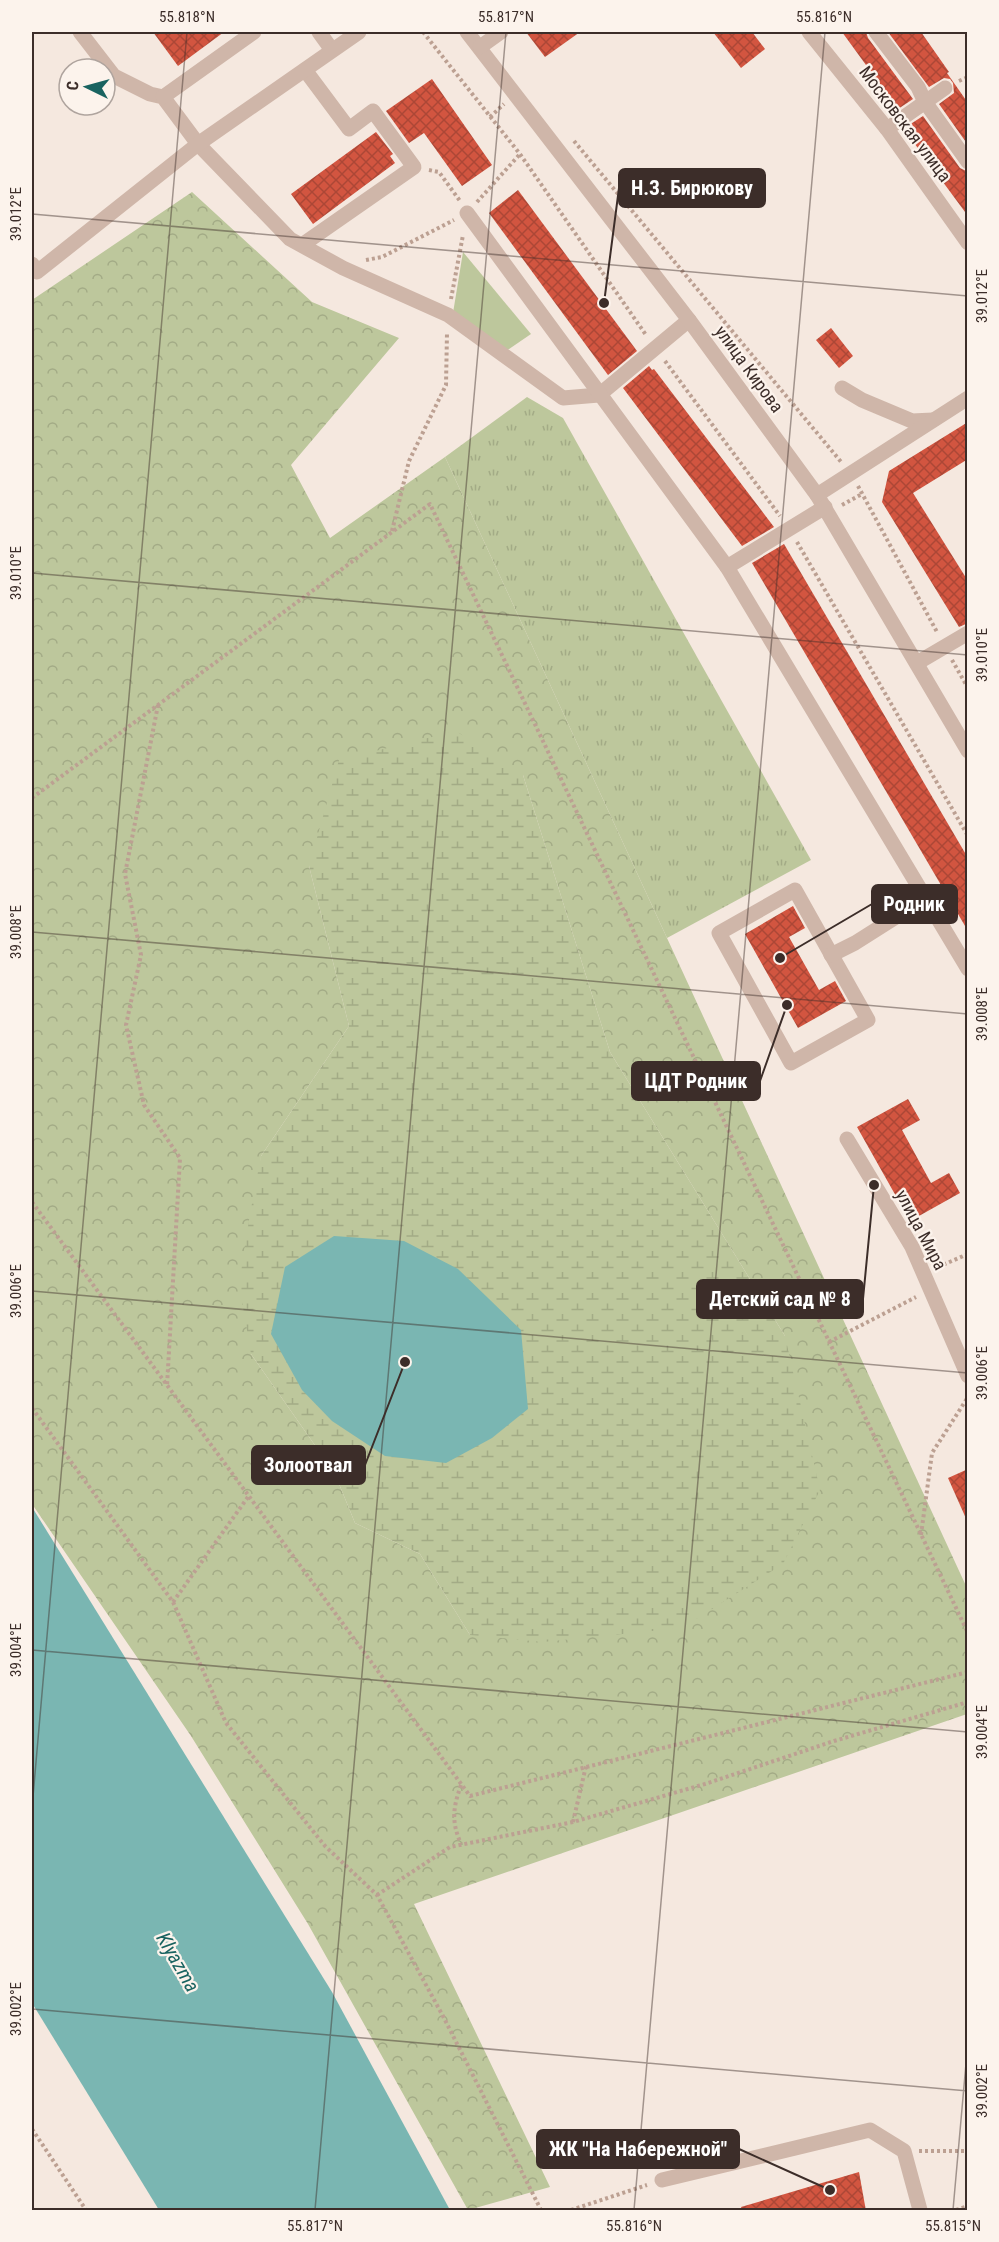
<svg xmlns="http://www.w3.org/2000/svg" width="999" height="2242" viewBox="0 0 999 2242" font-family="'Roboto Condensed',sans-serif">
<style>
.grass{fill:url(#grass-tufts)}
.forest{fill:url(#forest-crowns);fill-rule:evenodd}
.wetland{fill:url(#wetland-marsh)}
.green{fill:#bdc79c}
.water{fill:#7ab6b2}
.building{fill:url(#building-cross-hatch)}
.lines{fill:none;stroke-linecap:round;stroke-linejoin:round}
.path{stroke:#bca092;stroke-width:4;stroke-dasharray:3 3;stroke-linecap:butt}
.minor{stroke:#cfb6a9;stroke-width:15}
.ticks{fill:none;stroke:#3c2d29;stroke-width:1.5;stroke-opacity:0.45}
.labels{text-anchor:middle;stroke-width:4.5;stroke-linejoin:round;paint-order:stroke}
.street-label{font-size:18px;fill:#3c2d29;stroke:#fcf3ec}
.water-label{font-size:20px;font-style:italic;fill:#196360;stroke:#fcf3ec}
.leader{fill:none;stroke:#3c2d29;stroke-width:2}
.callout-dot{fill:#3c2d29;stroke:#fcf3ec;stroke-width:2}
.callout{fill:#3c2d29;stroke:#3c2d29;stroke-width:2}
.callout-label{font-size:20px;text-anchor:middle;font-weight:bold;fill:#fff}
.neatline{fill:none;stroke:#3c2d29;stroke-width:2}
.ticks-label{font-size:15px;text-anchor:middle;fill:#3c2d29}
</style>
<defs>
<pattern id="grass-tufts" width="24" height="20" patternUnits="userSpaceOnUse" patternTransform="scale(1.5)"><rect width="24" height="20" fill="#bdc79c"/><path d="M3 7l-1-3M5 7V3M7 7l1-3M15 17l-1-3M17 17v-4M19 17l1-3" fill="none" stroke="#a3ab86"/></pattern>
<pattern id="forest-crowns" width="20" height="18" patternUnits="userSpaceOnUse" patternTransform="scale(1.5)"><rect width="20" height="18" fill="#bdc79c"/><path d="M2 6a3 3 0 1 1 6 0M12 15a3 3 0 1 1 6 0" fill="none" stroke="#a3ab86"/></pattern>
<pattern id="wetland-marsh" width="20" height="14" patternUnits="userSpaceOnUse" patternTransform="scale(1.5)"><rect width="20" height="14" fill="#bdc79c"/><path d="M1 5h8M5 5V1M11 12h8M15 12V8" fill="none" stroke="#a3ab86"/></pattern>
<pattern id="building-cross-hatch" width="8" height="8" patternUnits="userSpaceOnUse" patternTransform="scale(1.5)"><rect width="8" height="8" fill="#d25540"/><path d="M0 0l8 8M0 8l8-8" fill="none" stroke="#ac4736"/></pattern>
</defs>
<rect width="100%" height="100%" fill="#f5e8df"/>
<polygon class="grass" points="527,397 563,418 811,860 667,938 445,457"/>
<path class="forest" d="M192 192 312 302 399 338 291 465 330 538 445 457 967 1588V1714L414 1904 550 2187 468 2210 308 1924 191 1736 32 1504V300ZM523 775 610 1052 785 1336 470 1635 420 1554 355 1523 335 1474 251 1354 261 1156 349 1026 309 866Z"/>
<polygon class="wetland" points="456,731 523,775 610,1052 785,1336 820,1490 783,1564 682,1628 543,1642 470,1635 420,1554 355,1523 335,1474 251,1354 239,1283 250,1214 261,1156 349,1026 309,866 339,760"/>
<polygon class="green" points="463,252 531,334 506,351 453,313"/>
<g class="water">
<polygon points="334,1236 404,1241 458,1269 521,1330 528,1409 492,1438 446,1463 385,1456 332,1421 302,1390 271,1334 285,1267"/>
<polygon points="32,1507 332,1992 450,2210 159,2210 32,2003"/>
</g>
<g class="building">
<polygon points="153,32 224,32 178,66"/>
<polygon points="526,32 580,32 545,57"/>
<polygon points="713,32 752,32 765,49 741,68"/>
<polygon points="842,32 866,32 868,38 913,99 898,109"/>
<polygon points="888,32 921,32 949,72 947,73 968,103 968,145 939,104 954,93 953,83 950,79 944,78 929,87"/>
<polygon points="432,79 492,165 462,186 424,133 409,143 386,111"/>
<polygon points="923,116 960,168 968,172 968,216 906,132 912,128 909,125"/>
<polygon points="376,132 393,154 390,156 395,163 313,224 291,194"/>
<polygon points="518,190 637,351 608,375 489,213"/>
<polygon points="831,328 853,356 839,368 816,340"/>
<polygon points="649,366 652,370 654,369 774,527 742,546 623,388"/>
<polygon points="968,422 968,459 913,493 968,581 968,623 959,627 882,502 889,471"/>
<polygon points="784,544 968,858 968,931 752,563"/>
<polygon points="793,906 805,928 789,937 819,990 835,981 846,1001 798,1028 745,934"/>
<polygon points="908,1099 920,1120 902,1130 931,1183 949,1173 960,1193 910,1221 857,1127"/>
<polygon points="968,1469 968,1523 948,1478"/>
<polygon points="859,2172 866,2211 742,2211 741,2207"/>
</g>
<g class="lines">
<g class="path">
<polyline points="423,32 520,154 646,335"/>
<polyline points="959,81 968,77"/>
<polyline points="490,117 504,104"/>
<polyline points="574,141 842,463"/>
<polyline points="429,170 439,172 460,201"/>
<polyline points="477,202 520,154"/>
<polyline points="366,260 382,257 454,220"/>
<polyline points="451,299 463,235"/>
<polyline points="665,361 780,516"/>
<polyline points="858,486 937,632"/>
<polyline points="842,505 862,494"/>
<polyline points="392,531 409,461 446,385 447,333"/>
<polyline points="797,542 968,836"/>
<polyline points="952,660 968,688"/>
<polyline points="158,705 125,874 141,955 126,1025 144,1105 180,1158 167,1386"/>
<polyline points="32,798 430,504 968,1633"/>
<polyline points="32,1202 470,1796 968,1672"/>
<polyline points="938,1267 968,1254"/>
<polyline points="829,1342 916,1297"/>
<polyline points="32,1408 173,1602 226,1723 325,1846 377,1895 444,2018 541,2210"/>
<polyline points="921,1535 932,1453 968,1397"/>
<polyline points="173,1602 248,1497"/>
<path d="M461 1785C453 1808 451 1821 461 1844"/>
<polyline points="573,1822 586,1766"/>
<polyline points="377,1895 450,1847 573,1822 705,1784 834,1741 968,1702"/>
<polyline points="32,2129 86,2210"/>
<polyline points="919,2151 968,2151"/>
<polyline points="571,2210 647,2185"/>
<polyline points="956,2210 968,2206"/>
</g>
<g class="minor">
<polyline points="80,32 114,76 150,94 163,97 198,144 290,239 343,268 448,315 563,398 599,395 689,320"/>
<polyline points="319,32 332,50"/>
<polyline points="467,32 689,320 817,495 968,751"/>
<polyline points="809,32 887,129 968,243"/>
<polyline points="876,32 918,87 925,102 968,162"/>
<polyline points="480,47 501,32"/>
<polyline points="163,97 254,32"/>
<polyline points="887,129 945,88"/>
<polyline points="467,213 727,567 968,969"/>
<polyline points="302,245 414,167 373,111 349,129 305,70"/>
<polyline points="32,264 37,272 198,144 359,32"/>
<polyline points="842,388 862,400 912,421 933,420"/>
<polyline points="817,495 968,398"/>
<polyline points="727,567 825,507"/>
<polyline points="917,663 968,633"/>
<polygon points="795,890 868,1020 791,1063 719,933"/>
<polyline points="831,955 855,943 926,898"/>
<polyline points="847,1139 912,1247 968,1376"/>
<polyline points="662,2180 870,2130 904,2151 920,2210"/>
</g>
</g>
<path class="ticks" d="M32 214 968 296M32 573 968 655M32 932 968 1014M32 1291 968 1373M32 1650 968 1732M32 1808 187 32M32 2009 968 2091M315 2210 506 32M634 2210 825 32M953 2210 968 2041"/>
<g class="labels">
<g class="street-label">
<text transform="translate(905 124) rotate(53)" y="6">Московская улица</text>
<text transform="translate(749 369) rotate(54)" y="6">улица Кирова</text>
<text transform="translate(921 1230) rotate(62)" y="6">улица Мира</text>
</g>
<g class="water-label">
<text transform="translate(178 1962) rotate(60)" y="7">Klyazma</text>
</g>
</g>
<path class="leader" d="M604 303L619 188M780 958L872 904M787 1005L760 1081M874 1185L863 1299M405 1362L365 1465M830 2190L739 2149"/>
<g class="callout-dot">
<circle cx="604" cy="303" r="6"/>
<circle cx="780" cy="958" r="6"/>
<circle cx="787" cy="1005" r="6"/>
<circle cx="874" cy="1185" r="6"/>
<circle cx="405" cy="1362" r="6"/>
<circle cx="830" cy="2190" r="6"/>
</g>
<g class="callout">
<rect x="619" y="169" width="146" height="38" rx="6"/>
<rect x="872" y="885" width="85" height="38" rx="6"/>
<rect x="632" y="1062" width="128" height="38" rx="6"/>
<rect x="697" y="1280" width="166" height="38" rx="6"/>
<rect x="252" y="1446" width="113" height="38" rx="6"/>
<rect x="537" y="2130" width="202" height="38" rx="6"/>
</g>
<g class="callout-label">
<text x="692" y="195">Н.З. Бирюкову</text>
<text x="914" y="911">Родник</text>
<text x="696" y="1088">ЦДТ Родник</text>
<text x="780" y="1306">Детский сад № 8</text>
<text x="308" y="1472">Золоотвал</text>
<text x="638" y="2156">ЖК "На Набережной"</text>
</g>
<rect width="999" height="2242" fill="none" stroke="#fcf3ec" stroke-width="66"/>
<g transform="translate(87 87) rotate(275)"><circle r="28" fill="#fcf3ec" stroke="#afa49e" stroke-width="1.5"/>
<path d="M0-4.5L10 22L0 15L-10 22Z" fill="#196360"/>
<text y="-9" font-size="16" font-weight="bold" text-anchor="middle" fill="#3c2d29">С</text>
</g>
<rect x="33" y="33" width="933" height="2176" class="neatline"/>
<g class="ticks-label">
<text x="187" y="22">55.818°N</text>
<text x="506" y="22">55.817°N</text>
<text x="824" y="22">55.816°N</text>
<text transform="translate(16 214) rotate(-90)" y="5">39.012°E</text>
<text transform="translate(982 296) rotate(-90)" y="5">39.012°E</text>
<text transform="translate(16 573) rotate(-90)" y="5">39.010°E</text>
<text transform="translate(982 655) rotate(-90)" y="5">39.010°E</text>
<text transform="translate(16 932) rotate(-90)" y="5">39.008°E</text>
<text transform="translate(982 1014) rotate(-90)" y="5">39.008°E</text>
<text transform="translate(16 1291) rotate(-90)" y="5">39.006°E</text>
<text transform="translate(982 1373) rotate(-90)" y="5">39.006°E</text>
<text transform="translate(16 1650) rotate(-90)" y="5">39.004°E</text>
<text transform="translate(982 1732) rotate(-90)" y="5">39.004°E</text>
<text transform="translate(16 2009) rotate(-90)" y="5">39.002°E</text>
<text transform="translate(982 2091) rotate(-90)" y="5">39.002°E</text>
<text x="315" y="2231">55.817°N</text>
<text x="634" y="2231">55.816°N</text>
<text x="953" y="2231">55.815°N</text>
</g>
</svg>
